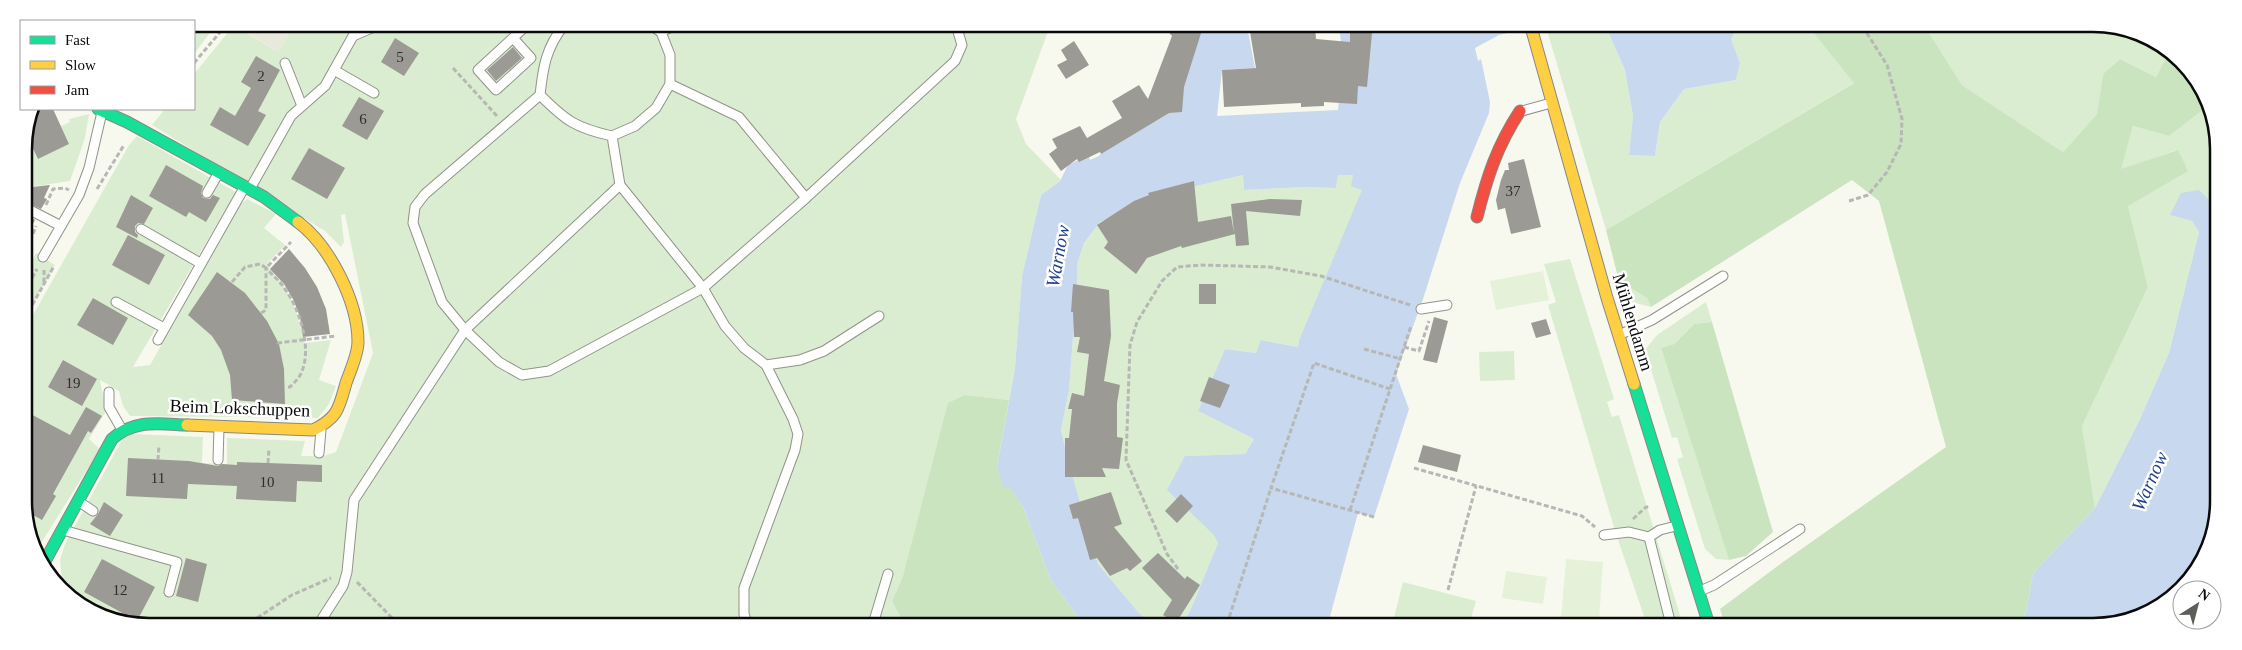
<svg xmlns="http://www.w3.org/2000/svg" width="2242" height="650" viewBox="0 0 2242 650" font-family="Georgia,serif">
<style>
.green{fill:#dbedd0}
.forest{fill:#cae4bf}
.pitch{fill:#e6f1da}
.plaza{fill:#e8e8db}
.water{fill:#c8d8ee}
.building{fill:#9b9a94}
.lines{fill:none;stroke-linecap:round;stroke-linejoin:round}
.lane-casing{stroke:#91928d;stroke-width:11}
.fast-casing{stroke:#888883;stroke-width:13}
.slow-casing{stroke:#888883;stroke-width:13}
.jam-casing{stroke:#888883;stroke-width:13}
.path{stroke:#b7b7b5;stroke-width:3;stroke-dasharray:5 2.5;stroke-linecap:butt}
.lane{stroke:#fefefc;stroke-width:9}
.fast{stroke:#16e098;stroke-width:11}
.slow{stroke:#ffcf43;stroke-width:11}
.jam{stroke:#f24e42;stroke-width:11}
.labels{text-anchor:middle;stroke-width:5;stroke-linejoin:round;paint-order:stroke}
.number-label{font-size:15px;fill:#2e2e2c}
.street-label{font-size:18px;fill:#0a0a0a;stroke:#fff}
.water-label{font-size:19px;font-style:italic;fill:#23448d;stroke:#fff}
.rim{fill:none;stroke:#0a0a0a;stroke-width:2.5}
</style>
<rect width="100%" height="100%" fill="#f8f9ee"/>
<g class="green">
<polygon points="194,24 205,24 213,29 194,54"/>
<polygon points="294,24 435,24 439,30 447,24 1050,26 1016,119 1026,144 1061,180 1041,195 1022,276 1015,368 1009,400 965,395 903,576 892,601 904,624 117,622 63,591 60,560 65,544 123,438 132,434 203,437 202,463 227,464 227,438 305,441 301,456 323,456 336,452 373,353 345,214 341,215 344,242 341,247 325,231 152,125 165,109 194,109 194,74 234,25 278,52"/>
<polygon points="1546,27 1606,27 1625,70 1633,116 1629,155 1655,156 1660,122 1684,89 1736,80 1740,63 1731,39 1738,27 1809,27 1855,82 1606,230"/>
<polygon points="1926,28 2125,28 2168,54 2156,77 2120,59 2103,74 2097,114 2063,152 1962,85"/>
<polygon points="2207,107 2216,125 2216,206 2199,190 2171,215 2192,221 2199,232 2169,353 2139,421 2095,508 2082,426 2148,287 2128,206 2177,150 2120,170 2133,126 2169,136"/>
<polygon points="89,114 85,138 70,181 24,188 24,142 26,134 38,159 69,144 61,126 70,122 69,119"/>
<path d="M137 136 236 192 133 367 150 365 241 204 247 199 276 214 264 228 285 245 266 265C292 290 296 310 305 343L331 340 319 380 336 386 329 404 318 418 130 416 123 406 119 391 100 380 106 411 89 439 100 449 38 548 26 525 25 329 129 145Z"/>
<polygon points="1243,175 1244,190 1302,187 1336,188 1338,175 1354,175 1363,190 1299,340 1298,347 1262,340 1256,353 1225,349 1198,411 1254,439 1245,454 1185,456 1218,543 1190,611 1182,624 1152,624 1139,613 1098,564 1069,464 1061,430 1069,390 1077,285 1077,265 1084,243 1100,222 1175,191"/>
<polygon points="36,253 55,265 25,318 25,274"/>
<polygon points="1570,259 1614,399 1607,402 1612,417 1619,415 1683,625 1647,625 1616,534 1548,305 1556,302 1544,264"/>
<polygon points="1619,281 1647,298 1651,307 1628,301"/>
<polygon points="1706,302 1712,322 1694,324 1674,344 1661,348 1729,560 1716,559 1705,549 1677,459 1683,457 1677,437 1672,438 1645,350 1657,335"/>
<polygon points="1514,351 1515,380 1480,381 1479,352"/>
<polygon points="1403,582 1476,601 1469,625 1392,625"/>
</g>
<g class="forest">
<polygon points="1809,27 1926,28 1962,85 2063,152 2097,114 2103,74 2120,59 2156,77 2168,54 2187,66 2207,107 2169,136 2133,126 2121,169 2178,150 2188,171 2128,206 2148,287 2082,426 2095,508 2033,573 2026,613 2017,626 1725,625 1720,609 1783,562 1946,447 1879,201 1852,180 1651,307 1647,298 1619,281 1606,230 1854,83"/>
<polygon points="1712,322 1773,532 1746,556 1729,560 1661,348 1674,344 1694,324"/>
<polygon points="965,395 1009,400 997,467 1023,507 1051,580 1083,624 904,624 892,601 903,576 948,403"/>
</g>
<g class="pitch">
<polygon points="1543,271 1549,300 1496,310 1490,281"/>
<polygon points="1566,559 1603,562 1599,621 1561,618"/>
<polygon points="1506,571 1547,577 1543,604 1502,598"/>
</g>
<polygon class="plaza" points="234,24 294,24 278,52"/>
<g class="water">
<polygon points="1189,26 1247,26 1255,68 1222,70 1217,116 1338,110 1343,57 1339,26 1534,27 1499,35 1475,48 1478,61 1481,59 1490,102 1489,113 1460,183 1424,296 1396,374 1409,409 1374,517 1358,513 1328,624 1182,624 1190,611 1218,543 1214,535 1167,490 1185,456 1245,454 1254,439 1198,411 1225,349 1256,353 1261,340 1298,347 1299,340 1362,190 1351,186 1353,175 1338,175 1336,188 1302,187 1244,190 1243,175 1175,191 1100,222 1084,243 1077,265 1077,285 1069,390 1061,430 1069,464 1098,564 1139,613 1152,624 1083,624 1051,580 1023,507 1011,489 1003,487 997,467 1015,368 1022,276 1041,195 1060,181 1068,165 1088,155 1090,160 1099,156 1113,141 1170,91"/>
<polygon points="1606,27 1738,27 1731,39 1740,63 1736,80 1684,89 1660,122 1655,156 1629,155 1633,116 1625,70"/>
<polygon points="2199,190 2216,206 2214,533 2175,595 2140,617 2100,626 2017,626 2026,613 2033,573 2095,508 2139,421 2169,353 2199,232 2192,221 2170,215 2181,193"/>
</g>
<g class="building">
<polygon points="1163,26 1189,26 1202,30 1184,87 1182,112 1169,113 1101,154 1100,152 1079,162 1077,159 1061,171 1049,154 1057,148 1052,139 1080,126 1087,138 1122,118 1112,101 1139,85 1148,99 1172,36"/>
<polygon points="1249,26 1315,26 1316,39 1350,42 1350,33 1372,33 1367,87 1358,86 1357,104 1324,102 1324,106 1301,107 1301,103 1224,107 1222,70 1256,68"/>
<polygon points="395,38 419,53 404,76 381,62"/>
<polygon points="1074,41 1089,65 1066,79 1057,65 1067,60 1061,50"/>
<polygon points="513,47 522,58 496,81 487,70"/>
<polygon points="256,56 280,70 258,111 266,115 248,146 210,125 220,107 235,116 251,88 241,82"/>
<polygon points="359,97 384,111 367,140 342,126"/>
<polygon points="32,109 53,109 69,144 38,159 26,134"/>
<polygon points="309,148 345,168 327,199 291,179"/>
<polygon points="1524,159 1541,227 1511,234 1505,208 1498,210 1496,200 1501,180 1505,170 1509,170 1508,163"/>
<polygon points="166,165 203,186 201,193 203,198 210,199 213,195 220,198 206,222 189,212 186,217 149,196"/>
<polygon points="1194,181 1198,222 1231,216 1234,233 1231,204 1270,199 1302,200 1300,216 1246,211 1249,245 1236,246 1235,234 1182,248 1181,246 1147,258 1136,274 1104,248 1108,242 1097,225 1134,201 1149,195 1148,193"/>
<polygon points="50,185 44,198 47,199 41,209 30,204 24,207 24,188"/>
<polygon points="131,195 153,208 144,224 138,223 135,226 135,232 138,235 137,238 116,227"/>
<polygon points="25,213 35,220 25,239 24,213"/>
<polygon points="128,235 165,255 149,285 112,265"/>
<polygon points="289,249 305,268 317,287 326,309 330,334 303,337 300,317 293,299 284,284 270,269"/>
<polygon points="217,272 245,293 267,321 279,344 284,369 285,404 232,400 230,375 221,350 212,336 188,315"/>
<polygon points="1073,284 1109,290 1111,336 1104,381 1120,385 1117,403 1117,437 1123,438 1119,469 1102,468 1106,477 1065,477 1065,438 1069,438 1072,409 1068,409 1072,393 1084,396 1089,354 1077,352 1080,337 1074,337 1073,312 1071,312"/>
<rect x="1199" y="284" width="17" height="20"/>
<polygon points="93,298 128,318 113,345 77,325"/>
<polygon points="1434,317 1448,321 1437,363 1423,360"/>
<polygon points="1546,319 1551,334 1536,338 1531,323"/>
<polygon points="63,360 97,379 82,406 48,387"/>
<polygon points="1209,377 1230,385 1220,408 1200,401"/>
<polygon points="86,407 102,416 91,433 88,431 53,494 56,496 42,520 26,511 25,411 70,435"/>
<polygon points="1423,445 1461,455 1457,472 1418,462"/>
<polygon points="128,458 189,461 218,466 222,464 237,465 237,462 322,465 322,482 297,481 296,502 236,499 237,486 188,484 187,499 126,496"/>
<polygon points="1111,492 1122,524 1114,527 1142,561 1130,571 1127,568 1110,576 1097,558 1090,560 1078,518 1073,519 1069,505"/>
<polygon points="1181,494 1193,506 1177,523 1165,511"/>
<polygon points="104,502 123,515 110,536 90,524 98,514"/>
<polygon points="1158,553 1185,579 1187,576 1200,585 1176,623 1163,615 1172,600 1142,568"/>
<polygon points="186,558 207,564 198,602 176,596"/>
<polygon points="102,559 155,587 137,621 84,592"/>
</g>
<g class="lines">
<g class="lane-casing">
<g id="lane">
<path d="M564 25C546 48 543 67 540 95 566 121 576 128 612 136L620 185 703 288 725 326 744 348 766 365 800 360 824 351 879 316"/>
<polyline points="650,25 661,32 675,25"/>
<polyline points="756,25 784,25"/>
<polyline points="513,38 531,58 496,90 478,70 527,25"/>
<polyline points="285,63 302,106"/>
<polyline points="334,70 374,93"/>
<polyline points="670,84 739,117 806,198"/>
<polyline points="540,95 425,194 415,207 413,223 442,302 465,330 620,185"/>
<polyline points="1522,111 1551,103"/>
<polyline points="612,136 635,126 656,108 670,84 670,55 661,32"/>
<polyline points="251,187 291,116 325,86 353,36 381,24"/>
<polyline points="207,193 218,174"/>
<polyline points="30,210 61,226"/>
<polyline points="141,229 200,263"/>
<polyline points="43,257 79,195 89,168 102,112"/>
<polyline points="116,302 164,328"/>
<polyline points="1421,309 1447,305"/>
<polyline points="1619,335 1652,320 1723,276"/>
<polyline points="158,340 244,188"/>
<polyline points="109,392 109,407 121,428"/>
<polyline points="319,453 321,430"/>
<polyline points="218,460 219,428"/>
<polyline points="78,501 93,511"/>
<polyline points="63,530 177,562 169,592"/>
<polyline points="1604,535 1629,532 1649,537 1660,530 1676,526"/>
<polyline points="1649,537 1671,625"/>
<polyline points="1700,591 1714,585 1800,529"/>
<polyline points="320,622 343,586 347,572 354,500 465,330 499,362 522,375 549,371 703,288 806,198 955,61 962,45 956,25"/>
<polyline points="747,623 744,614 744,588 795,450 798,434 793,419 766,365"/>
<polyline points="873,624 888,574"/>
</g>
</g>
<g class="fast-casing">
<g id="fast">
<polyline points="98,109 127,122 264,197 298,222"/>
<polyline points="1634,384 1709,625"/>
<path d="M45 561 112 439C134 419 159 424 187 425"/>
</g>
</g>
<g class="slow-casing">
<g id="slow">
<polyline points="1531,27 1607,298 1634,384"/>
<path d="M187 425 313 430C338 418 339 408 346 383 350 371 358 355 358 342 358 302 330 246 298 222"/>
</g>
</g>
<g class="jam-casing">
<path id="jam" d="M1477 217C1487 177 1497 146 1520 111"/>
</g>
<g class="path">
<polyline points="194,63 227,24"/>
<polyline points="453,68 497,116"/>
<polyline points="97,189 124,145"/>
<polyline points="1849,201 1868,195 1887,172 1901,144 1902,119 1887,65 1863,27"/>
<polyline points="46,205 53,189 65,188 69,190"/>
<polyline points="25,255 36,226"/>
<polyline points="44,270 44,283"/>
<polyline points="232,282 245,267 260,264 266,268 291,242"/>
<polyline points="25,291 37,269"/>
<path d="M261 313 266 310V268C272 275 280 281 285 289 299 308 312 347 302 371 300 377 295 382 290 387H286"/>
<polyline points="25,318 54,266"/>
<polyline points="277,343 336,336"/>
<polyline points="1404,347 1419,351 1429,321"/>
<polyline points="1364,349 1401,359"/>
<polyline points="158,460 159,445"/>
<polyline points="268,463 269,449"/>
<polyline points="1414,468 1582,516 1595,527"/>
<polyline points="1350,510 1411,326"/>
<polyline points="1374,517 1271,488 1314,363 1390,389"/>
<polyline points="1633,519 1646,507 1650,507"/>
<polyline points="1178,569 1167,554 1126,460 1130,345 1137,322 1162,281 1177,267 1201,265 1270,267 1321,276 1410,305"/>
<polyline points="357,582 397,623"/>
<polyline points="1448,590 1476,486"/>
<polyline points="1367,619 1384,625"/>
<polyline points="251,622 292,595 331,578"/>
<polyline points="1227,624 1271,488"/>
</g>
<use href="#lane" class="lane"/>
<use href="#fast" class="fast"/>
<use href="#slow" class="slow"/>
<use href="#jam" class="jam"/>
</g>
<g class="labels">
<g class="number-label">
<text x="400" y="62">5</text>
<text x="261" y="81">2</text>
<text x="363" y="124">6</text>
<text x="1513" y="196">37</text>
<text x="73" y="388">19</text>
<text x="158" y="483">11</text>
<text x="267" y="487">10</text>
<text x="120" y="595">12</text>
</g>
<g class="street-label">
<text transform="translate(1633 322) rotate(73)" y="6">Mühlendamm</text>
<text transform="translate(240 408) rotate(2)" y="6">Beim Lokschuppen</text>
</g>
<g class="water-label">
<text transform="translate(1057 256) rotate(-80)" y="7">Warnow</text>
<text transform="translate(2149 481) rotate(-66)" y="7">Warnow</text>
</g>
</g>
<path d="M0 0H2242V650H0ZM149 32H2093A117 117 0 0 1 2210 149V501A117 117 0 0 1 2093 618H149A117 117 0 0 1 32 501V149A117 117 0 0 1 149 32Z" fill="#fff" fill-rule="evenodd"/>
<path class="rim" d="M149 32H2093A117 117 0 0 1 2210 149V501A117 117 0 0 1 2093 618H149A117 117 0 0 1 32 501V149A117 117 0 0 1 149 32Z"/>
<rect x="20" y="20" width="175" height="90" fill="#ffffff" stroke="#9d9d9d"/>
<rect x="30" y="36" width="25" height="8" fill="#16e098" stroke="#9d9d9d"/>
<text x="65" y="45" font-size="15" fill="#0a0a0a">Fast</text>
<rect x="30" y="61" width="25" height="8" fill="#ffcf43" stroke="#9d9d9d"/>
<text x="65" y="70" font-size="15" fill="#0a0a0a">Slow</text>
<rect x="30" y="86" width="25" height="8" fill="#f24e42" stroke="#9d9d9d"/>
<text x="65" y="95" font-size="15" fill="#0a0a0a">Jam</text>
<g transform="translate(2197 605) rotate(36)"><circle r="24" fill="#ffffff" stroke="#9d9d9d"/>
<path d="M0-4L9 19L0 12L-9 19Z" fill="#5d5e5a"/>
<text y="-8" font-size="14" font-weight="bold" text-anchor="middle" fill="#0a0a0a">N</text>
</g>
</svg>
